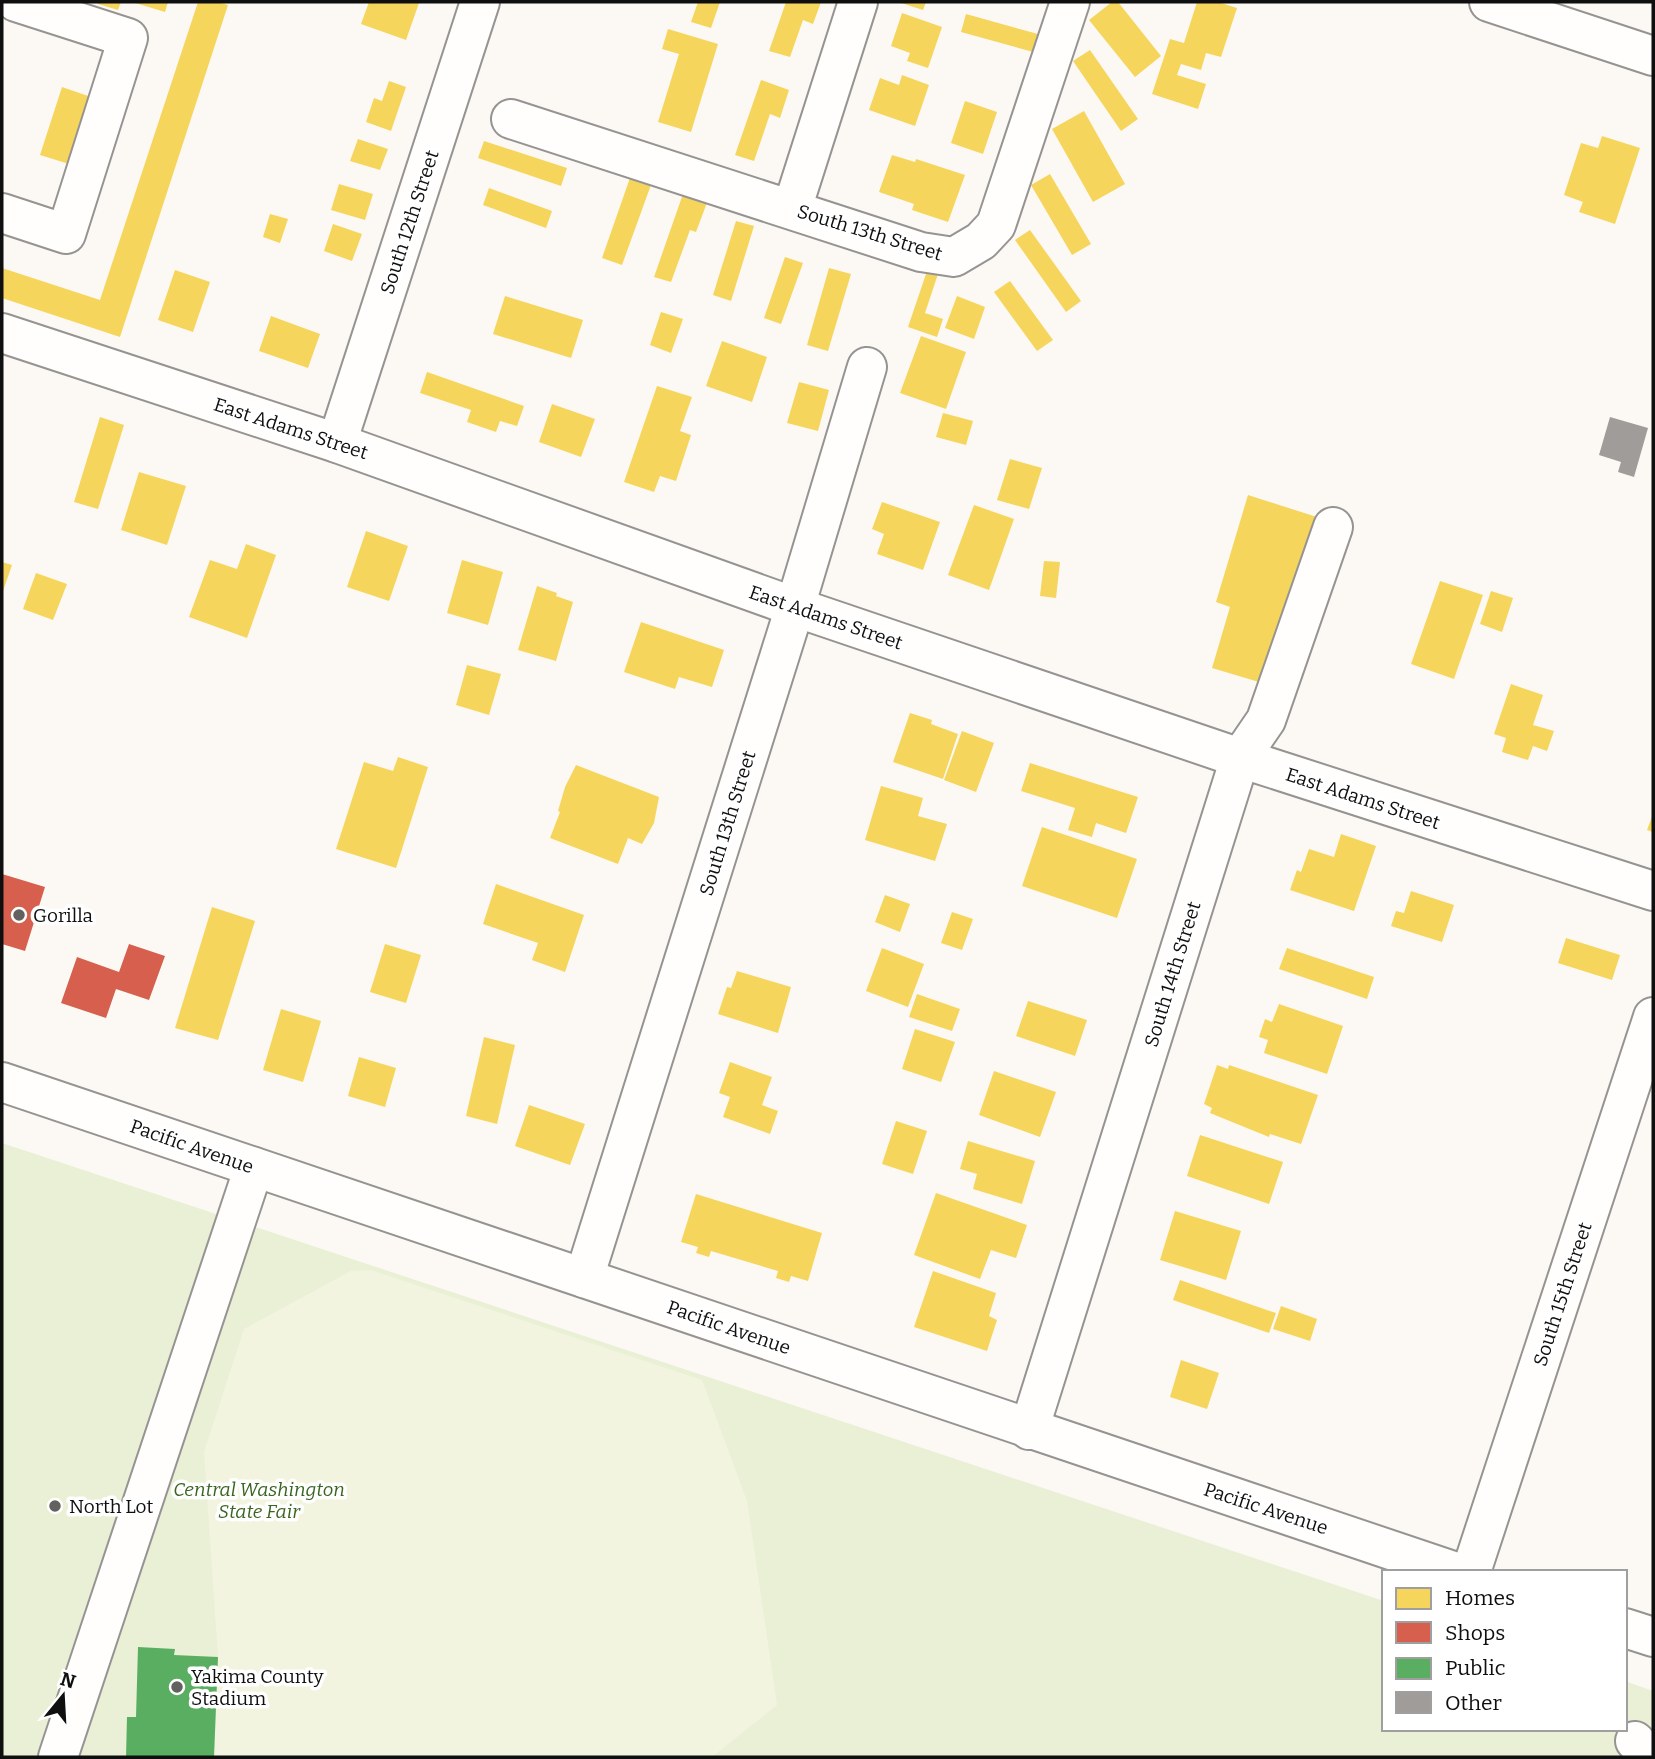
<svg xmlns="http://www.w3.org/2000/svg" width="1655" height="1759" viewBox="0 0 1655 1759" font-family="Bitter,serif">
<style>
.green{fill:#e9f0d5}
.pitch{fill:#f2f4df}
.homes{fill:#f6d55c}
.shops{fill:#d6604d}
.public{fill:#5aae61}
.building{fill:#9f9c9a}
.lines{fill:none;stroke-linecap:round;stroke-linejoin:round}
.minor-casing{stroke:#969492;stroke-width:42}
.minor{stroke:#fffefd;stroke-width:38}
.poi-dot{fill:#62615f;stroke:#fff;stroke-width:2.5}
.labels{text-anchor:middle;stroke-width:7;stroke-linejoin:round;paint-order:stroke}
.street-label{font-size:19px;fill:#0f0f0f;stroke:#fff}
.poi-label{font-size:19px;fill:#0f0f0f;stroke:#fff;text-anchor:start}
.park-label{font-size:19px;font-style:italic;fill:#3a6521;stroke:#fff}
</style>
<rect width="100%" height="100%" fill="#fcf9f4"/>
<polygon class="green" points="2,1143 1384,1601 1384,1729 1625,1729 1625,1681 1653,1691 1653,1757 2,1757"/>
<polygon class="pitch" points="371,1270 702,1380 747,1501 777,1705 712,1757 214,1757 218,1657 204,1452 244,1329 351,1271"/>
<g class="homes">
<polygon points="98,2 121,2 118,10 98,4"/>
<polygon points="132,2 168,2 165,12"/>
<polygon points="198,2 218,2 228,5 120,337 2,298 2,268 100,300"/>
<polygon points="369,2 419,3 406,40 361,24"/>
<polygon points="698,2 720,2 711,28 691,22"/>
<polygon points="786,2 821,2 813,24 803,20 790,57 769,51"/>
<polygon points="898,2 926,2 923,10"/>
<polygon points="1112,2 1118,2 1161,56 1135,77 1089,20"/>
<polygon points="1197,2 1218,2 1237,8 1221,57 1206,53 1201,70 1181,64 1177,75 1206,84 1198,109 1152,94 1170,39 1184,43"/>
<polygon points="902,13 942,27 928,68 907,61 910,53 891,46"/>
<polygon points="966,14 1038,34 1033,52 961,32"/>
<polygon points="668,29 718,44 691,132 658,122 679,54 662,49"/>
<polygon points="1090,50 1138,119 1121,131 1073,61"/>
<polygon points="902,75 929,85 915,126 869,110 880,78 899,85"/>
<polygon points="761,80 789,90 780,118 770,114 754,161 735,155"/>
<polygon points="389,81 406,87 391,131 366,122 374,98 382,101"/>
<polygon points="62,87 91,97 69,164 40,155"/>
<polygon points="965,101 997,112 983,154 951,143"/>
<polygon points="1084,111 1125,184 1093,202 1052,129"/>
<polygon points="1602,136 1640,148 1615,224 1579,212 1583,202 1564,195 1581,143 1598,148"/>
<polygon points="358,139 388,149 380,170 350,161"/>
<polygon points="484,141 567,168 561,186 478,158"/>
<polygon points="892,155 915,162 916,159 965,175 948,222 912,210 914,204 879,192"/>
<polygon points="1050,174 1091,244 1072,255 1031,185"/>
<polygon points="631,175 652,182 622,265 602,258"/>
<polygon points="339,184 373,194 365,220 331,210"/>
<polygon points="489,188 552,211 546,228 483,205"/>
<polygon points="684,191 708,200 696,232 690,230 671,282 654,277"/>
<polygon points="270,214 288,219 280,243 263,237"/>
<polygon points="736,221 754,226 731,301 713,295"/>
<polygon points="333,224 362,234 352,261 324,251"/>
<polygon points="1030,230 1081,301 1066,312 1015,240"/>
<polygon points="785,257 803,263 781,324 764,318"/>
<polygon points="829,268 851,274 828,351 807,345"/>
<polygon points="175,270 210,282 193,332 158,320"/>
<polygon points="927,271 938,274 925,313 943,319 937,337 908,327"/>
<polygon points="1010,281 1053,340 1037,351 994,292"/>
<polygon points="505,296 583,320 571,358 493,334"/>
<polygon points="957,296 985,307 974,339 945,328"/>
<polygon points="661,312 683,319 671,353 650,345"/>
<polygon points="271,316 320,334 308,368 259,351"/>
<polygon points="921,336 966,352 946,409 900,393"/>
<polygon points="722,341 767,357 752,402 706,386"/>
<polygon points="427,372 524,406 517,426 500,421 496,432 467,422 471,410 420,393"/>
<polygon points="799,382 829,390 818,431 787,423"/>
<polygon points="657,386 692,397 680,431 691,435 676,481 660,476 654,492 624,482"/>
<polygon points="552,404 595,419 581,457 539,442"/>
<polygon points="943,413 973,421 966,445 936,437"/>
<polygon points="100,417 124,425 98,509 74,502"/>
<polygon points="1010,459 1042,468 1029,509 997,500"/>
<polygon points="139,472 186,486 167,545 121,530"/>
<polygon points="1248,495 1320,518 1269,685 1212,668 1230,607 1216,602"/>
<polygon points="882,502 940,522 923,570 877,554 884,534 872,529"/>
<polygon points="974,505 1014,519 989,590 948,575"/>
<polygon points="366,531 408,546 389,601 347,587"/>
<polygon points="246,544 276,555 247,638 189,617 210,560 237,569"/>
<polygon points="462,560 503,572 488,625 447,613"/>
<polygon points="1044,561 1060,562 1056,598 1040,596"/>
<polygon points="2,562 12,565 2,594"/>
<polygon points="36,573 67,584 53,620 23,609"/>
<polygon points="1440,581 1483,595 1454,679 1411,664"/>
<polygon points="537,586 557,593 556,596 573,602 556,661 518,650"/>
<polygon points="1491,591 1513,598 1502,632 1480,624"/>
<polygon points="641,622 724,650 712,687 679,677 675,689 624,672"/>
<polygon points="467,665 501,674 489,715 456,705"/>
<polygon points="1511,684 1543,695 1533,725 1554,731 1547,751 1533,746 1528,760 1502,752 1506,738 1494,734"/>
<polygon points="910,713 932,720 931,724 958,734 943,779 893,762"/>
<polygon points="962,731 994,743 976,792 944,780"/>
<polygon points="398,757 428,767 396,868 336,849 364,762 393,771"/>
<polygon points="1030,763 1138,797 1126,833 1096,823 1092,837 1068,830 1075,808 1021,791"/>
<polygon points="576,765 659,797 654,823 642,844 628,838 618,864 550,838 560,812 558,811 565,787"/>
<polygon points="881,786 923,798 918,816 947,824 935,861 865,840"/>
<polygon points="1653,814 1653,832 1647,830"/>
<polygon points="1042,827 1137,859 1117,918 1022,886"/>
<polygon points="1341,834 1376,846 1354,911 1290,890 1297,870 1301,872 1309,849 1334,857"/>
<polygon points="496,884 584,915 565,972 532,960 538,943 483,924"/>
<polygon points="1411,891 1454,905 1442,942 1391,926 1396,911 1404,913"/>
<polygon points="885,895 910,904 900,932 875,922"/>
<polygon points="212,907 255,921 218,1040 175,1028"/>
<polygon points="952,912 973,919 962,950 941,943"/>
<polygon points="1566,938 1620,955 1612,980 1558,963"/>
<polygon points="385,944 421,955 406,1003 370,992"/>
<polygon points="882,948 924,964 908,1007 866,991"/>
<polygon points="1287,948 1374,977 1367,999 1279,969"/>
<polygon points="737,971 791,987 778,1033 718,1014 727,987 731,988"/>
<polygon points="917,994 960,1009 952,1031 909,1017"/>
<polygon points="1028,1001 1087,1020 1075,1056 1016,1036"/>
<polygon points="1279,1004 1343,1026 1327,1074 1264,1053 1268,1040 1259,1037 1265,1019 1272,1022"/>
<polygon points="281,1009 321,1021 303,1082 263,1070"/>
<polygon points="915,1029 955,1042 941,1082 902,1069"/>
<polygon points="484,1037 515,1045 497,1124 466,1116"/>
<polygon points="359,1057 396,1068 385,1107 348,1096"/>
<polygon points="730,1062 772,1077 762,1105 778,1111 770,1134 723,1117 730,1097 719,1093"/>
<polygon points="1217,1065 1228,1069 1229,1065 1318,1095 1301,1144 1270,1134 1269,1137 1210,1113 1212,1108 1204,1104"/>
<polygon points="994,1071 1056,1092 1040,1137 979,1115"/>
<polygon points="529,1105 585,1124 570,1165 515,1146"/>
<polygon points="896,1121 927,1131 913,1174 882,1164"/>
<polygon points="1200,1135 1283,1162 1269,1204 1187,1176"/>
<polygon points="968,1141 1035,1161 1022,1204 973,1189 977,1174 960,1169"/>
<polygon points="936,1193 1027,1225 1016,1258 991,1250 980,1279 914,1255"/>
<polygon points="696,1194 822,1233 808,1281 791,1276 789,1282 776,1278 778,1271 711,1251 709,1257 696,1253 698,1247 681,1242"/>
<polygon points="1175,1211 1241,1231 1226,1280 1160,1260"/>
<polygon points="933,1271 996,1293 989,1316 997,1320 987,1351 914,1327"/>
<polygon points="1180,1280 1276,1313 1269,1333 1173,1300"/>
<polygon points="1281,1306 1317,1319 1310,1341 1273,1329"/>
<polygon points="1181,1360 1219,1373 1207,1409 1170,1397"/>
</g>
<g class="shops">
<polygon points="2,874 45,887 25,951 2,944"/>
<polygon points="129,944 165,956 149,1000 116,989 106,1018 61,1003 77,957 119,972"/>
</g>
<polygon class="public" points="138,1647 175,1649 174,1655 218,1657 214,1757 126,1757 127,1717 136,1717"/>
<polygon class="building" points="1610,417 1648,428 1634,477 1618,472 1621,462 1599,455"/>
<g class="lines">
<g class="minor-casing">
<g id="minor">
<polyline points="1489,2 1653,56"/>
<polyline points="511,119 921,252 954,257 981,241 996,225 1070,2"/>
<polyline points="792,209 858,2"/>
<polyline points="2,213 66,234 128,38 16,2"/>
<polyline points="2,333 337,443 795,607 1240,758 1653,891"/>
<polyline points="337,443 480,2"/>
<polyline points="2,1082 1456,1572"/>
<polyline points="584,1278 795,607 867,367"/>
<polyline points="1029,1430 1240,758 1266,720 1333,527"/>
<polyline points="1471,1572 1653,1017"/>
<polyline points="1625,1628 1653,1637"/>
<polyline points="1635,1741 1649,1757"/>
<polyline points="58,1757 254,1167"/>
</g>
</g>
<use href="#minor" class="minor"/>
</g>
<g class="poi-dot">
<circle cx="19" cy="915" r="7"/>
<circle cx="55" cy="1506" r="7"/>
<circle cx="177" cy="1687" r="7"/>
</g>
<g class="labels">
<g class="street-label">
<text transform="translate(409 222) rotate(-72)" y="7">South 12th Street</text>
<text transform="translate(870 232) rotate(17)" y="7">South 13th Street</text>
<text transform="translate(291 428) rotate(18)" y="7">East Adams Street</text>
<text transform="translate(826 617) rotate(19)" y="7">East Adams Street</text>
<text transform="translate(1363 798) rotate(18)" y="7">East Adams Street</text>
<text transform="translate(727 823) rotate(-73)" y="7">South 13th Street</text>
<text transform="translate(1172 974) rotate(-73)" y="7">South 14th Street</text>
<text transform="translate(192 1146) rotate(19)" y="7">Pacific Avenue</text>
<text transform="translate(1562 1294) rotate(-72)" y="7">South 15th Street</text>
<text transform="translate(729 1327) rotate(19)" y="7">Pacific Avenue</text>
<text transform="translate(1266 1508) rotate(18)" y="7">Pacific Avenue</text>
</g>
<g class="poi-label">
<text x="33" y="922">Gorilla</text>
<text x="69" y="1513">North Lot</text>
<text x="191" y="1683">Yakima County<tspan x="191" dy="22">Stadium</tspan></text>
</g>
<g class="park-label">
<text x="259" y="1496">Central Washington<tspan x="259" dy="22">State Fair</tspan></text>
</g>
</g>
<rect width="1655" height="1759" fill="none" stroke="#0f0f0f" stroke-width="7"/>
<rect x="1382" y="1570" width="245" height="161" fill="#ffffff" stroke="#9f9f9f" stroke-width="2"/>
<rect x="1396" y="1588" width="35" height="21" fill="#f6d55c" stroke="#9f9f9f" stroke-width="2"/>
<text x="1445" y="1605" font-size="21" fill="#0f0f0f">Homes</text>
<rect x="1396" y="1622" width="35" height="21" fill="#d6604d" stroke="#9f9f9f" stroke-width="2"/>
<text x="1445" y="1640" font-size="21" fill="#0f0f0f">Shops</text>
<rect x="1396" y="1658" width="35" height="21" fill="#5aae61" stroke="#9f9f9f" stroke-width="2"/>
<text x="1445" y="1675" font-size="21" fill="#0f0f0f">Public</text>
<rect x="1396" y="1692" width="35" height="21" fill="#9f9c9a" stroke="#9f9f9f" stroke-width="2"/>
<text x="1445" y="1710" font-size="21" fill="#0f0f0f">Other</text>
<g transform="translate(63 1696) rotate(18)" stroke="#ffffff" stroke-width="5" paint-order="stroke">
<path d="M0-5L12 26L0 18L-12 26Z" fill="#0f0f0f"/>
<text y="-10" font-size="19" font-weight="bold" text-anchor="middle" fill="#0f0f0f">N</text>
</g>
</svg>
